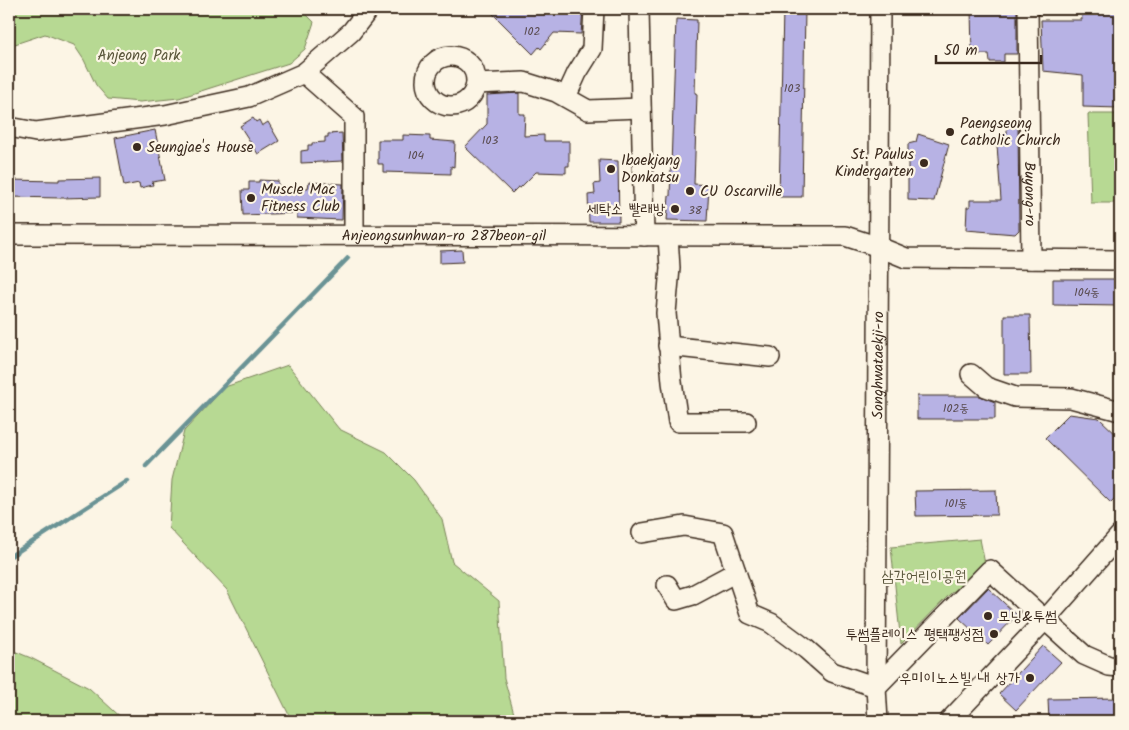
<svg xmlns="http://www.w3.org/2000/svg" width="1129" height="730" viewBox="0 0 1129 730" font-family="Kalam,'Poor Story',sans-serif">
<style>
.green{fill:#b7d993;stroke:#798258}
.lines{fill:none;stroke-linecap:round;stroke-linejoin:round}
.stream{stroke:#6a9395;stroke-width:4.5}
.building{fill:#b7b2e4;stroke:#3b2a1e}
.minor-casing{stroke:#3b2a1e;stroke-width:22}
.minor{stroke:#fcf5e5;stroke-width:19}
.poi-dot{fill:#3b2a1e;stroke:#fcf5e5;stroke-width:2}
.labels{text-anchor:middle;stroke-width:4.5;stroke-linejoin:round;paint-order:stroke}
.number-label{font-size:12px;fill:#5a4c50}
.park-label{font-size:15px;fill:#5a563b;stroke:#fcf5e5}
.poi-label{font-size:15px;fill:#3b2a1e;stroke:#fcf5e5;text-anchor:start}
.street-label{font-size:15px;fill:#3b2a1e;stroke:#fcf5e5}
</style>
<rect width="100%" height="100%" fill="#fcf5e5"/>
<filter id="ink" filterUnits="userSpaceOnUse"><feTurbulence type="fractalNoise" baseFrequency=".02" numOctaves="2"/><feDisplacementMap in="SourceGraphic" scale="10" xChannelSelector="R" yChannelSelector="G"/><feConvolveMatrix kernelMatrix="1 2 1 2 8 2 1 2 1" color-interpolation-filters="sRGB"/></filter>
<g filter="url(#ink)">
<g class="green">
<polygon points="9,9 301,9 314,22 305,49 289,63 179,98 140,102 108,99 96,85 84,60 74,45 45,34 12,45 9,48"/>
<polygon points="1088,114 1120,114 1120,203 1091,203"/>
<polygon points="288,365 339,429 386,452 414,480 442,519 452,562 499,601 504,678 516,721 292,721 227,590 169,528 172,480 184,431 225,387"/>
<polygon points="980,539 986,569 951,593 901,644 891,547"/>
<polygon points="9,649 31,658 89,688 125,721 9,721"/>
</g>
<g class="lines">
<g class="stream">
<polyline points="146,466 348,258"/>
<polyline points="9,557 127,481"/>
</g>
</g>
<g class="building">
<polygon points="488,9 534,9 540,14 545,9 583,9 581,34 554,33 541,49 539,47 533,54"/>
<polygon points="783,9 805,9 802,197 779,197"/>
<polygon points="971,9 1017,9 1017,54 1004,54 1004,62 990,62 989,54 972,54"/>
<polygon points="1081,9 1120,9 1120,108 1083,107 1083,75 1043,71 1041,20 1082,20"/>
<polygon points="676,19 697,20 695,93 697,94 694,184 709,185 707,221 667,220 669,196 670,196"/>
<polygon points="519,93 519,114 525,114 524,136 544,135 544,141 569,141 569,166 566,166 566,173 536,172 520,188 518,187 512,193 465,147 487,124 487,95"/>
<polygon points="253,118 256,122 259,120 262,126 268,122 279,141 258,154 240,126"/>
<polygon points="1007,124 1018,124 1019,230 1015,234 966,230 967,207 970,207 970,200 1001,200 997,145 1003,144 1002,134 1007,133"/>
<polygon points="155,130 165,180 152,182 153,185 140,188 139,183 124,186 115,138"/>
<polygon points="342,133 343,161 301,163 301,151 308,150 308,145 312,145 312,143 325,142 325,137 328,137 328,134"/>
<polygon points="918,134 949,144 934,201 908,200 908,144 916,142"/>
<polygon points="403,135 430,136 430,140 455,142 454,167 451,166 451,174 383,172 383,164 378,164 378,140 403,140"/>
<polygon points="599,160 618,161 619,222 589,222 588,195 595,194 594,184 600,183"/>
<polygon points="100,178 100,197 62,198 9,197 9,180 59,181 59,179"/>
<polygon points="259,180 278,181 278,186 308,188 309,182 343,184 342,220 297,218 297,213 243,215 242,190 249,190 249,182 259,182"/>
<polygon points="462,250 463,262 440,263 440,251"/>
<polygon points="1053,279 1120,279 1120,306 1053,305"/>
<polygon points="1004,315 1030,315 1031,374 1004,374"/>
<polygon points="917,396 980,396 995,402 995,419 917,419"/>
<polygon points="1069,414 1099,418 1120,438 1120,494 1111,503 1045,438"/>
<polygon points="996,490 997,515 916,516 915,491"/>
<polygon points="988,588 1017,615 988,645 959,618"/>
<polygon points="1043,646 1061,662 1016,710 999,694"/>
<polygon points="1120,698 1120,721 1049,721 1048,699"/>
</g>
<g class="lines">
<g class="minor-casing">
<g id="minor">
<polyline points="639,9 644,236"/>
<path id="s1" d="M1028 9 1031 259"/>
<circle cx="451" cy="81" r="25"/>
<polyline points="304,73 354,117 354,234"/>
<polyline points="476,84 524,82 556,92 588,110 641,108"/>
<polyline points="566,97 577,73 592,49 594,9"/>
<polyline points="9,127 36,132 165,115 249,97 304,73 351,32 369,9"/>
<path id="s2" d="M9 235 845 236 879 247 906 258 1120 260"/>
<polyline points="668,236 670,268 666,313 672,382 678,422 746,422"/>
<polyline points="668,346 770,357"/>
<polyline points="971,374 986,387 1015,397 1071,398 1120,411"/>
<polyline points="642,533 684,526 723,533 750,614 771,623 806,649 832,672 876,687 990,570 1084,655 1109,666 1120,667"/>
<polyline points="667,585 676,600 693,595 736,572"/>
<path id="s3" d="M878 721 876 687 880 9"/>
<polyline points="949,721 1044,621 1120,535"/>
</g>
</g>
<use href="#minor" class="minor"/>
</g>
</g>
<g class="poi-dot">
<circle cx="950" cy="132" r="5"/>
<circle cx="137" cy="147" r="5"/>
<circle cx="924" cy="163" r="5"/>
<circle cx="611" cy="169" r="5"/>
<circle cx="690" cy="191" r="5"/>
<circle cx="251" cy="198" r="5"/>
<circle cx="675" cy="209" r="5"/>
<circle cx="988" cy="616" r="5"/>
<circle cx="994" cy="634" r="5"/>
<circle cx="1030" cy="678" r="5"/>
</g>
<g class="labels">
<g class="number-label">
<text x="532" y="35">102</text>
<text x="792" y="92">103</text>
<text x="490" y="144">103</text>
<text x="416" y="159">104</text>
<text x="695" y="214">38</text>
<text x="1087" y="296">104동</text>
<text x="956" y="412">102동</text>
<text x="956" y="507">101동</text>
</g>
<g class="park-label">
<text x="139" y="60">Anjeong Park</text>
<text x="924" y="581">삼각어린이공원</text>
</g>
<g class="poi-label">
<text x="960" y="128">Paengseong<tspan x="960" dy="17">Catholic Church</tspan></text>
<text x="147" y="152">Seungjae's House</text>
<text x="914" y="159" text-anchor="end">St. Paulus<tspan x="914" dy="17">Kindergarten</tspan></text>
<text x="621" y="165">Ibaekjang<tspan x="621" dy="17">Donkatsu</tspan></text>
<text x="261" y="194">Muscle Mac<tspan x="261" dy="17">Fitness Club</tspan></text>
<text x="700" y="196">CU Oscarville</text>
<text x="665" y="214" text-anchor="end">세탁소 빨래방</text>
<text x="998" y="621">모닝&amp;투썸</text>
<text x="984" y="639" text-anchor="end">투썸플레이스 평택팽성점</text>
<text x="1020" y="683" text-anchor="end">우미이노스빌 내 상가</text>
</g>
<g class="street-label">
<text dy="5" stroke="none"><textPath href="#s1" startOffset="185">Buyong-ro</textPath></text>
<text dy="5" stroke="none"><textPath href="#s2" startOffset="435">Anjeongsunhwan-ro 287beon-gil</textPath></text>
<text dy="5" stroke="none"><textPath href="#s3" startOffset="356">Songhwataekji-ro</textPath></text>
</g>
</g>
<rect width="1129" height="730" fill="none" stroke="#fcf5e5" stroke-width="30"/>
<rect x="15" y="15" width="1099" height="700" fill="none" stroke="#3b2a1e" stroke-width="2" filter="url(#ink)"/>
<path d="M936 55v8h105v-8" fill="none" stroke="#3b2a1e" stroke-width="2.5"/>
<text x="944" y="55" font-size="15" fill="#3b2a1e" stroke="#fcf5e5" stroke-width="4" paint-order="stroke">50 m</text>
</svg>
